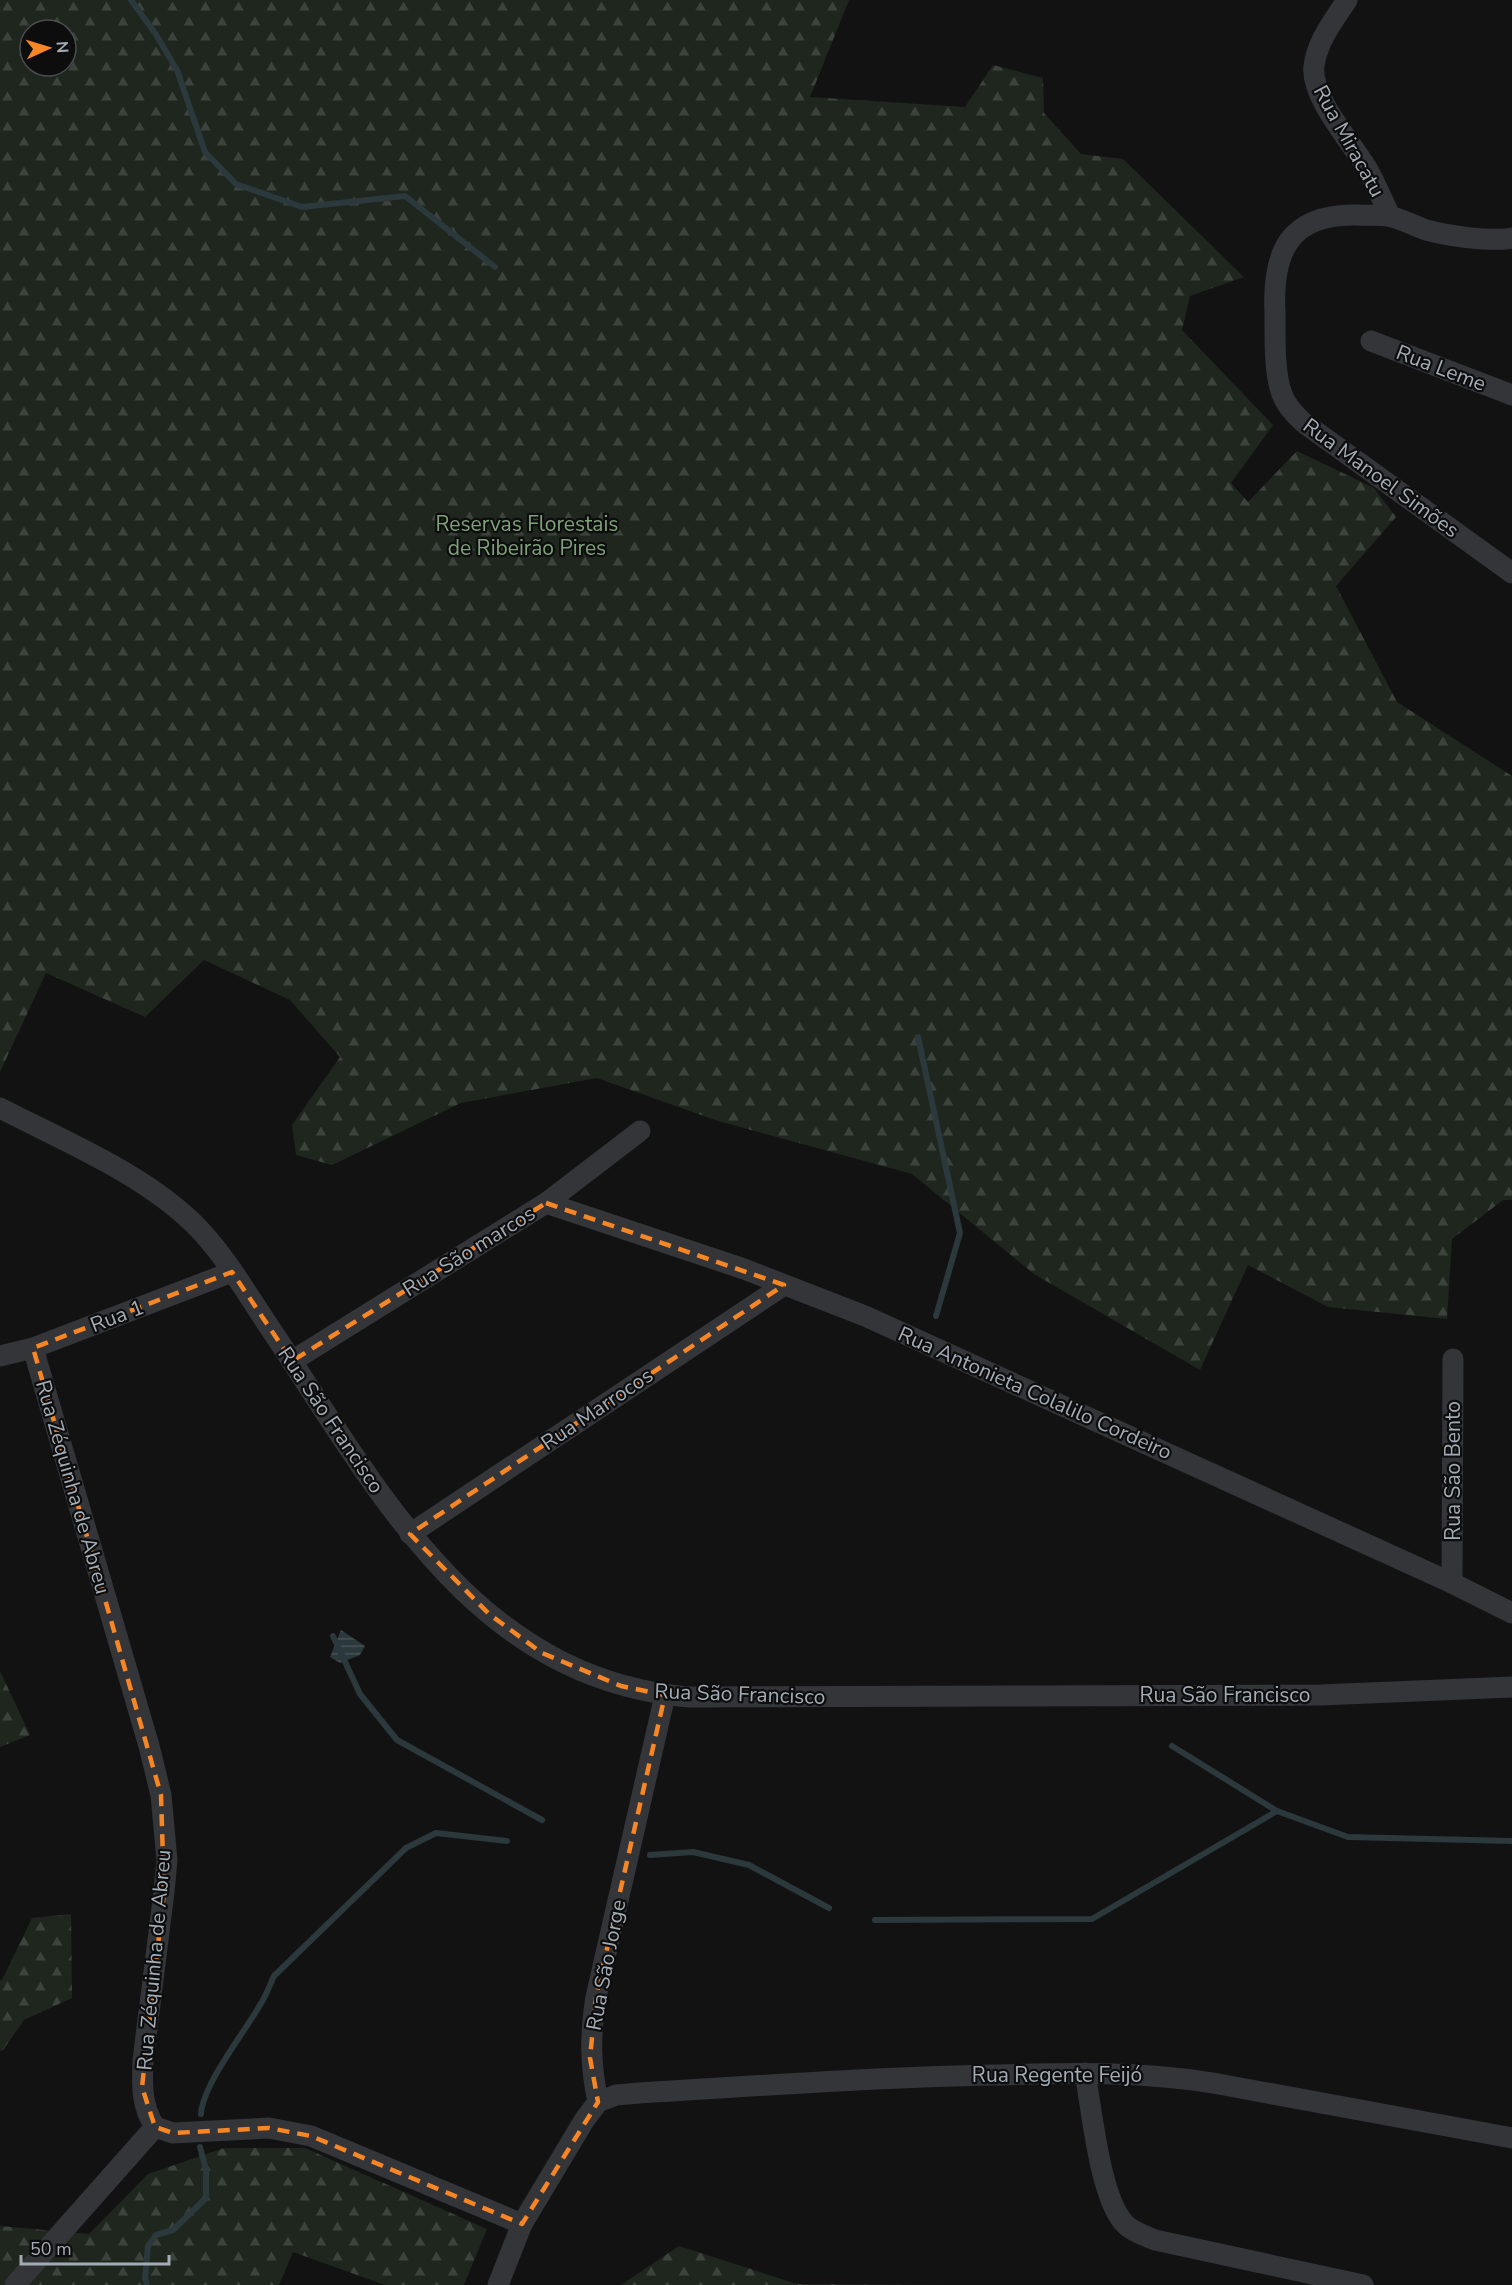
<svg xmlns="http://www.w3.org/2000/svg" width="1512" height="2285" viewBox="0 0 1512 2285" font-family="'Nunito Sans',sans-serif">
<style>
.forest{fill:url(#forest-firs);fill-rule:evenodd}
.water{fill:url(#water-rules)}
.lines{fill:none;stroke-linecap:round;stroke-linejoin:round}
.stream{stroke:#2b383c;stroke-width:6}
.street{stroke:#333539;stroke-width:21}
.marked{fill:none;stroke:#f98624;stroke-width:4.5;stroke-dasharray:12 8;stroke-linejoin:round}
.labels{text-anchor:middle;stroke-width:4.5;stroke-linejoin:round;paint-order:stroke}
.street-label{font-size:21px;fill:#a3acb5;stroke:#0d0d0e}
.park-label{font-size:21px;fill:#7ea179;stroke:#0d0d0e}
</style>
<defs>
<pattern id="forest-firs" width="22" height="20" patternUnits="userSpaceOnUse" patternTransform="scale(1.5)"><rect width="22" height="20" fill="#1e261e"/><path d="M5 1l3.5 6h-7zM16 11l3.5 6h-7z" fill="#3c433c"/></pattern>
<pattern id="water-rules" width="6" height="5" patternUnits="userSpaceOnUse" patternTransform="scale(1.5)"><rect width="6" height="5" fill="#2b383c"/><path d="M0 2.5h6" fill="none" stroke="#475256"/></pattern>
</defs>
<rect width="100%" height="100%" fill="#121213"/>
<g class="forest">
<path d="M0 0H849L810 97 965 107 993 65 1043 78 1044 113 1081 154 1123 159 1244 277 1190 296 1182 330 1273 425 1231 483 1248 502 1297 451 1374 488 1396 517 1336 586 1397 702 1512 776V1200H1503L1452 1239 1447 1319 1328 1307 1248 1265 1200 1370 1034 1274 912 1174 718 1121 597 1078 461 1103 332 1165 296 1155 292 1125 340 1057 290 1000 204 960 145 1017 46 973 0 1072ZM30 30H66V66H30Z"/>
<polygon points="0,1671 30,1735 0,1747"/>
<polygon points="71,1914 72,1998 24,2020 3,2050 0,2051 0,1980 2,1980 32,1918"/>
<polygon points="224,2148 305,2148 487,2229 464,2285 385,2285 293,2252 279,2285 0,2285 0,2226 89,2234 148,2174"/>
<polygon points="679,2246 797,2284 943,2285 621,2285"/>
</g>
<polygon class="water" points="341,1630 365,1646 360,1655 340,1663 330,1657"/>
<g class="lines">
<g class="stream">
<polyline points="131,0 155,33 177,70 205,152 236,184 302,207 405,196 495,267"/>
<polyline points="918,1037 960,1233 936,1316"/>
<polyline points="333,1636 360,1694 397,1740 542,1820"/>
<polyline points="1172,1746 1277,1811"/>
<polyline points="650,1855 693,1852 749,1865 829,1908"/>
<polyline points="875,1920 1092,1919 1277,1811 1348,1837 1512,1841"/>
<path d="M201 2114C203 2084 244 2033 260 2005 266 1996 270 1985 274 1976L406 1848 436 1833 507 1841"/>
<polyline points="147,2285 145,2278 148,2246 156,2235 173,2230 206,2198 206,2170 200,2147"/>
</g>
<g class="street">
<path d="M1347 0C1334 20 1317 41 1314 66 1310 97 1353 144 1368 170 1376 185 1383 201 1390 216"/>
<path d="M1512 238C1488 242 1449 236 1426 230 1415 226 1404 220 1392 217 1381 214 1367 216 1356 215 1289 214 1272 252 1275 313 1275 336 1274 374 1282 394 1286 406 1295 415 1304 423L1512 573"/>
<polyline points="1371,341 1512,395"/>
<path d="M0 1108C66 1142 149 1176 200 1230 229 1261 250 1299 274 1334 380 1493 476 1679 689 1697L1321 1695 1512 1687"/>
<polyline points="546,1203 744,1269 865,1316 1452,1583 1512,1613"/>
<path d="M33 1348 149 1746 161 1795 167 1860 164 1892 143 2060C142 2084 141 2106 155 2127L173 2133 269 2128 311 2136 522 2224"/>
<polyline points="0,1356 33,1348 232,1272"/>
<polyline points="292,1361 546,1203 640,1131"/>
<polyline points="410,1534 784,1285"/>
<polyline points="1452,1583 1453,1359"/>
<path d="M1085 2073C1092 2110 1100 2201 1126 2225 1133 2232 1146 2236 1155 2240L1363 2285"/>
<path d="M598 2102 616 2095 639 2093C758 2086 876 2077 995 2075 1071 2073 1138 2071 1213 2083L1512 2138"/>
<polyline points="15,2285 155,2127"/>
<path d="M498 2285 522 2224 585 2119 598 2102C590 2064 590 2035 596 1997L665 1695"/>
</g>
</g>
<path class="marked" d="M546 1203 784 1285 410 1534 489 1614 542 1653 621 1686 665 1695 596 1997 590 2058 598 2102 522 2224 311 2136 269 2128 173 2133 155 2127 142 2087 164 1892 161 1795 33 1348 232 1272 292 1361Z"/>
<g class="labels">
<g class="street-label">
<text transform="translate(1349 141) rotate(61)" y="7">Rua Miracatu</text>
<text transform="translate(1441 368) rotate(21)" y="7">Rua Leme</text>
<text transform="translate(1381 478) rotate(36)" y="7">Rua Manoel Simões</text>
<text transform="translate(469 1251) rotate(-32)" y="7">Rua São marcos</text>
<text transform="translate(117 1316) rotate(-21)" y="7">Rua 1</text>
<text transform="translate(1035 1393) rotate(24)" y="7">Rua Antonieta Colalilo Cordeiro</text>
<text transform="translate(597 1409) rotate(-34)" y="7">Rua Marrocos</text>
<text transform="translate(331 1420) rotate(56)" y="7">Rua São Francisco</text>
<text transform="translate(1453 1471) rotate(-90)" y="7">Rua São Bento</text>
<text transform="translate(73 1487) rotate(74)" y="7">Rua Zéquinha de Abreu</text>
<text transform="translate(740 1694) rotate(2)" y="7">Rua São Francisco</text>
<text x="1225" y="1702">Rua São Francisco</text>
<text transform="translate(154 1960) rotate(-85)" y="7">Rua Zéquinha de Abreu</text>
<text transform="translate(606 1965) rotate(-79)" y="7">Rua São Jorge</text>
<text x="1057" y="2082">Rua Regente Feijó</text>
</g>
<g class="park-label">
<text x="527" y="531">Reservas Florestais<tspan x="527" dy="24">de Ribeirão Pires</tspan></text>
</g>
</g>
<g transform="translate(48 48) rotate(86)"><circle r="28" fill="#0d0d0e" stroke="#494d51" stroke-width="1.5"/>
<path d="M0-4.5L10 22L0 15L-10 22Z" fill="#f98624"/>
<text y="-9" font-size="16" font-weight="bold" text-anchor="middle" fill="#a3acb5">N</text>
</g>
<path d="M21 2255v9h148v-9" fill="none" stroke="#a3acb5" stroke-width="3"/>
<text x="30" y="2255" font-size="18" fill="#a3acb5" stroke="#0d0d0e" stroke-width="4.5" paint-order="stroke">50 m</text>
</svg>
